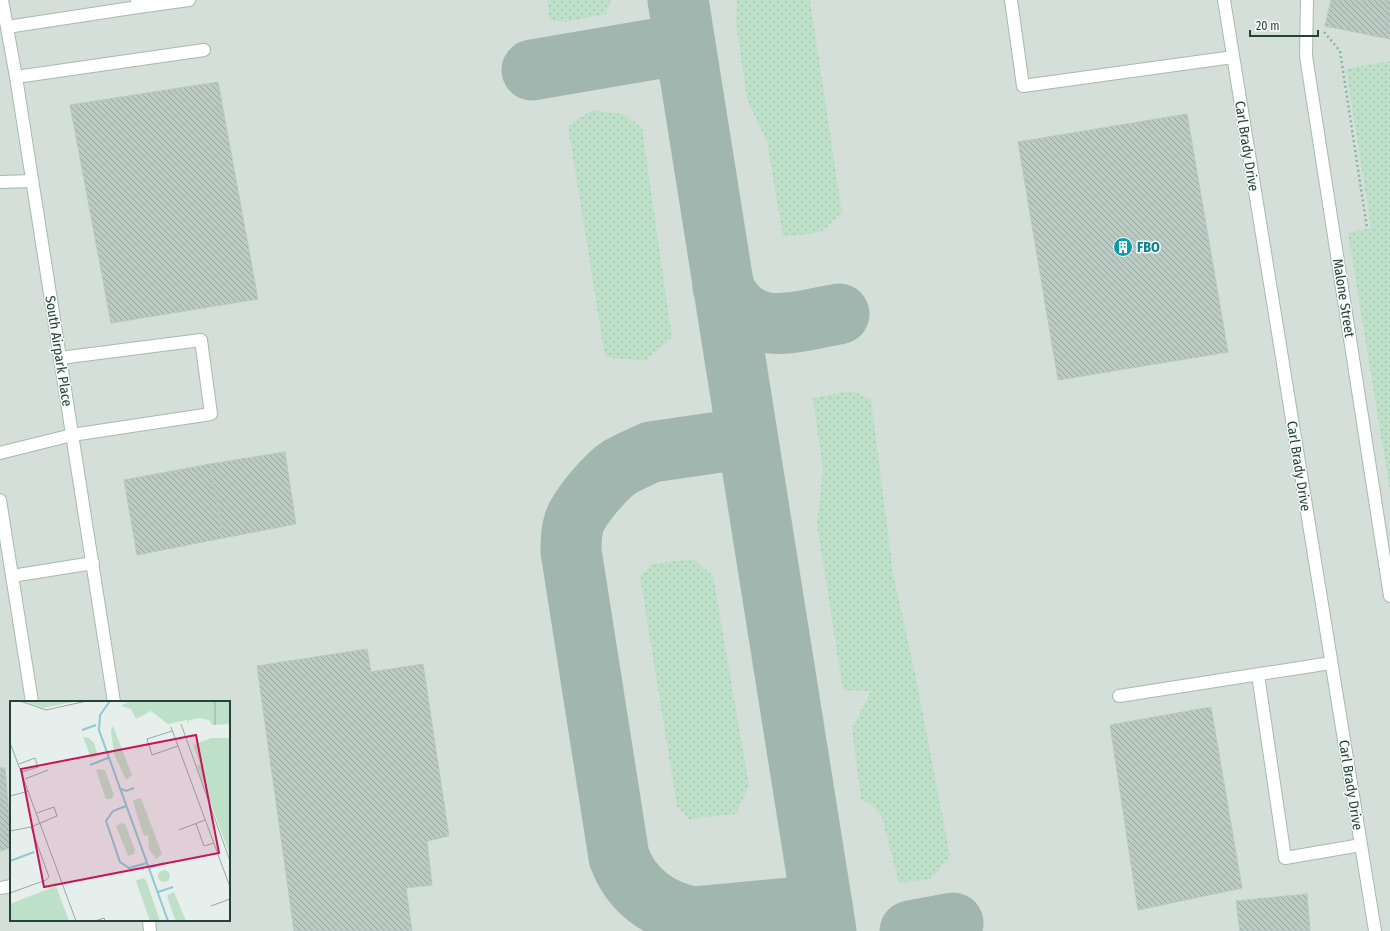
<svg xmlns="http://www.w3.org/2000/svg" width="1390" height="931" viewBox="0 0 1390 931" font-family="'Fira Sans Condensed',sans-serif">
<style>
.built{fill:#d4dfda;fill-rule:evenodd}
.grass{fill:url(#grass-dots)}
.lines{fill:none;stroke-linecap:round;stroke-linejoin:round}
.taxiway{stroke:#a2b6b0;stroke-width:61}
.building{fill:url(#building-back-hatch);stroke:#b8c9c2}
.lane-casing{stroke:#a8b8b2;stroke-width:14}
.street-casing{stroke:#a8b8b2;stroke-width:14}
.path{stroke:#86b3a5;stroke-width:2.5;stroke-dasharray:2 3;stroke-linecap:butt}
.lane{stroke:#fff;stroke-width:12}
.street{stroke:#fff;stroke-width:12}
.labels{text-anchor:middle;stroke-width:3;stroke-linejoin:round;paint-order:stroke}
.street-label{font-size:14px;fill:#24423a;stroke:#f7fbf9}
.culture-label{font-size:14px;font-weight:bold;fill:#0d838f;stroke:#f7fbf9;text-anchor:start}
.inset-river{fill:none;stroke:#8ec9d4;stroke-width:2}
.inset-road{fill:none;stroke:#98aaa4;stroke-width:1}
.view{fill:#c2185b;fill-opacity:0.15;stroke:#c2185b;stroke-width:2}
.inset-edge{fill:none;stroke:#24423a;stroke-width:2}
</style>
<defs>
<pattern id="grass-dots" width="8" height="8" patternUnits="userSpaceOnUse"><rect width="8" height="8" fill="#bfe0c8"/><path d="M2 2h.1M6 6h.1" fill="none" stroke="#a4c1ad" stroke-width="1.8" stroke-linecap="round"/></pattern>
<pattern id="building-back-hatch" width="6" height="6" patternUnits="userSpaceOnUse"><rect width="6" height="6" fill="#bbcac4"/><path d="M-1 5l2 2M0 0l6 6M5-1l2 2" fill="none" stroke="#98a6a0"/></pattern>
</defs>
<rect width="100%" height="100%" fill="#e6efeb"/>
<path class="built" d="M0 0H1390V931H0ZM11 702H229V920H11Z"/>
<g class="grass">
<polygon points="547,0 611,0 606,14 565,22 550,20"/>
<polygon points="737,0 810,0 842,213 821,232 783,237 767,142 747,99 736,24"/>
<polygon points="1390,61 1390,491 1348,233 1371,228 1346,69"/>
<polygon points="592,110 623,114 642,127 672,338 644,361 605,357 568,126"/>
<polygon points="852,391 871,399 893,573 916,678 950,856 931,879 899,883 882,817 873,806 861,799 852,729 871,691 843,690 817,524 823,470 813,398"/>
<polygon points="693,559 713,576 749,785 736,814 689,819 677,806 640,577 652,564"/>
</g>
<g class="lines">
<g class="taxiway">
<polyline points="678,0 826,931"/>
<polyline points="532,70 684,44"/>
<path d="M723 287C749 340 792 322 839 314"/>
<path d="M747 438 651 452C641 457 630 461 620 467 607 475 578 508 574 523 571 532 571 542 571 551L619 857C631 890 658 910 693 917L822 905"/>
<polyline points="910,931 953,923"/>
</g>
</g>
<g class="building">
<polygon points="1331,0 1390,0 1390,39 1325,26"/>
<polygon points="218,82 258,299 111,323 70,105"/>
<polygon points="1187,114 1228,352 1058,380 1018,142"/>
<polygon points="285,452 296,524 223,538 210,464"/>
<polygon points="210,464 223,538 137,555 124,480"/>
<polygon points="367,649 371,672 423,664 449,836 427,841 432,885 406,888 412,931 294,931 257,666"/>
<polygon points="1211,707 1242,888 1138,910 1110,725"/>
<polygon points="0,768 5,768 11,842 11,848 0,851"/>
<polygon points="1307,894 1310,931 1240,931 1236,901"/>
</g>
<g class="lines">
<g class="lane-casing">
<g id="lane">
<polyline points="1011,0 1023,86 1233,57"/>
<polyline points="1307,0 1306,56 1390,596"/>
<polyline points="138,7 189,0"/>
<polyline points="7,27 138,7 137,0"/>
<polyline points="16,77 204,50"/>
<polyline points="0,182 32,181"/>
<polyline points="0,453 72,435 211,414 201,340 60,358"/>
<polyline points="0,500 32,702"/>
<polyline points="12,576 93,563"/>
<polyline points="1258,675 1285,858 1361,845"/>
<polyline points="1119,696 1331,663"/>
<polyline points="0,888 11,886"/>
</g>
</g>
<g class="street-casing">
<g id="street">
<polyline points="2,0 16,77 114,702"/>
<polyline points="1224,0 1375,931"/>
<polyline points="149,920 150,931"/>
</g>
</g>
<polyline class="path" points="1324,32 1340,51 1367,228"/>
<use href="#lane" class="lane"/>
<use href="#street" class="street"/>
</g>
<defs>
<g id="building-disc" transform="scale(1)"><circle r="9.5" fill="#0f9aa8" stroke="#f7fbf9"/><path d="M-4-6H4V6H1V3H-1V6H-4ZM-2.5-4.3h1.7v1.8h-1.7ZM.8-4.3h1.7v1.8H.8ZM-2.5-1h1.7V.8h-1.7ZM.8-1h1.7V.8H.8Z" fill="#fff"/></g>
</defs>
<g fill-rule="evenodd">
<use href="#building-disc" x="1123" y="247"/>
</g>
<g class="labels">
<g class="street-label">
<text transform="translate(1247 146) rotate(81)" y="5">Carl Brady Drive</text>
<text transform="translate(1344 298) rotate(81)" y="5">Malone Street</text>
<text transform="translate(59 351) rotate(81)" y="5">South Airpark Place</text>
<text transform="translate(1299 466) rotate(81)" y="5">Carl Brady Drive</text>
<text transform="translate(1351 785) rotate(81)" y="5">Carl Brady Drive</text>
</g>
<g class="culture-label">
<text x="1137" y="252">FBO</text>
</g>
</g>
<g transform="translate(10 701)">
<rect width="220" height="220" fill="#e6efeb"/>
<path d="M13 0H55L63 1 33 7ZM120 0H220V23L202 24 199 19 189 17 179 19 178 24 177 19 158 23 141 10 126 18 121 8 111 5ZM103 25 122 74 116 79 104 53 101 29ZM73 36 79 37 84 42 88 55 81 57ZM201 37H220V154L187 65 190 63 183 44ZM88 68 95 69 104 94 101 98H96L86 70ZM131 97 152 153 146 158 139 148 138 134 134 135 127 114 123 99ZM112 122 115 123 125 149 124 153 118 155 106 125ZM148 175a6 6 0 1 1 12 0a6 6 0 1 1-12 0ZM132 177 136 179 150 220H140L126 180ZM46 185 59 220H0V203ZM164 191 176 220H166L159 202 157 194Z" fill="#bfe0c8"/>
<path class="inset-river" d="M100 0 90 14 89 29 158 220M72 29 86 24M80 64 98 57M109 87 116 90 124 87M116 105 103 110 96 120 110 161 119 167 137 162M0 160 24 151M139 167 154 162M148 191 163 186"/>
<path class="inset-road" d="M10 0 36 9 77 0M205 0V24M171 23 220 160M161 26 220 186M162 30 137 38 142 54 168 45M1 44 66 220M9 63 25 57 28 66 12 71M15 78 38 69M0 95 19 90M186 123 194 145 204 142M21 126 47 115 44 106 27 112M169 129 195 119M0 130 21 126 39 176 36 179 0 192M201 205 220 198M85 220 94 217 95 220"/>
<path class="view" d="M186 34 209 152 34 186 11 68Z"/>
<rect width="220" height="220" class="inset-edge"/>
</g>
<path d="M1250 30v6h68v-6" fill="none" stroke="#24423a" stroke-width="2"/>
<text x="1256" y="30" font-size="12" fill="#24423a" stroke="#f7fbf9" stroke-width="3" paint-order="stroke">20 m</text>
</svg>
